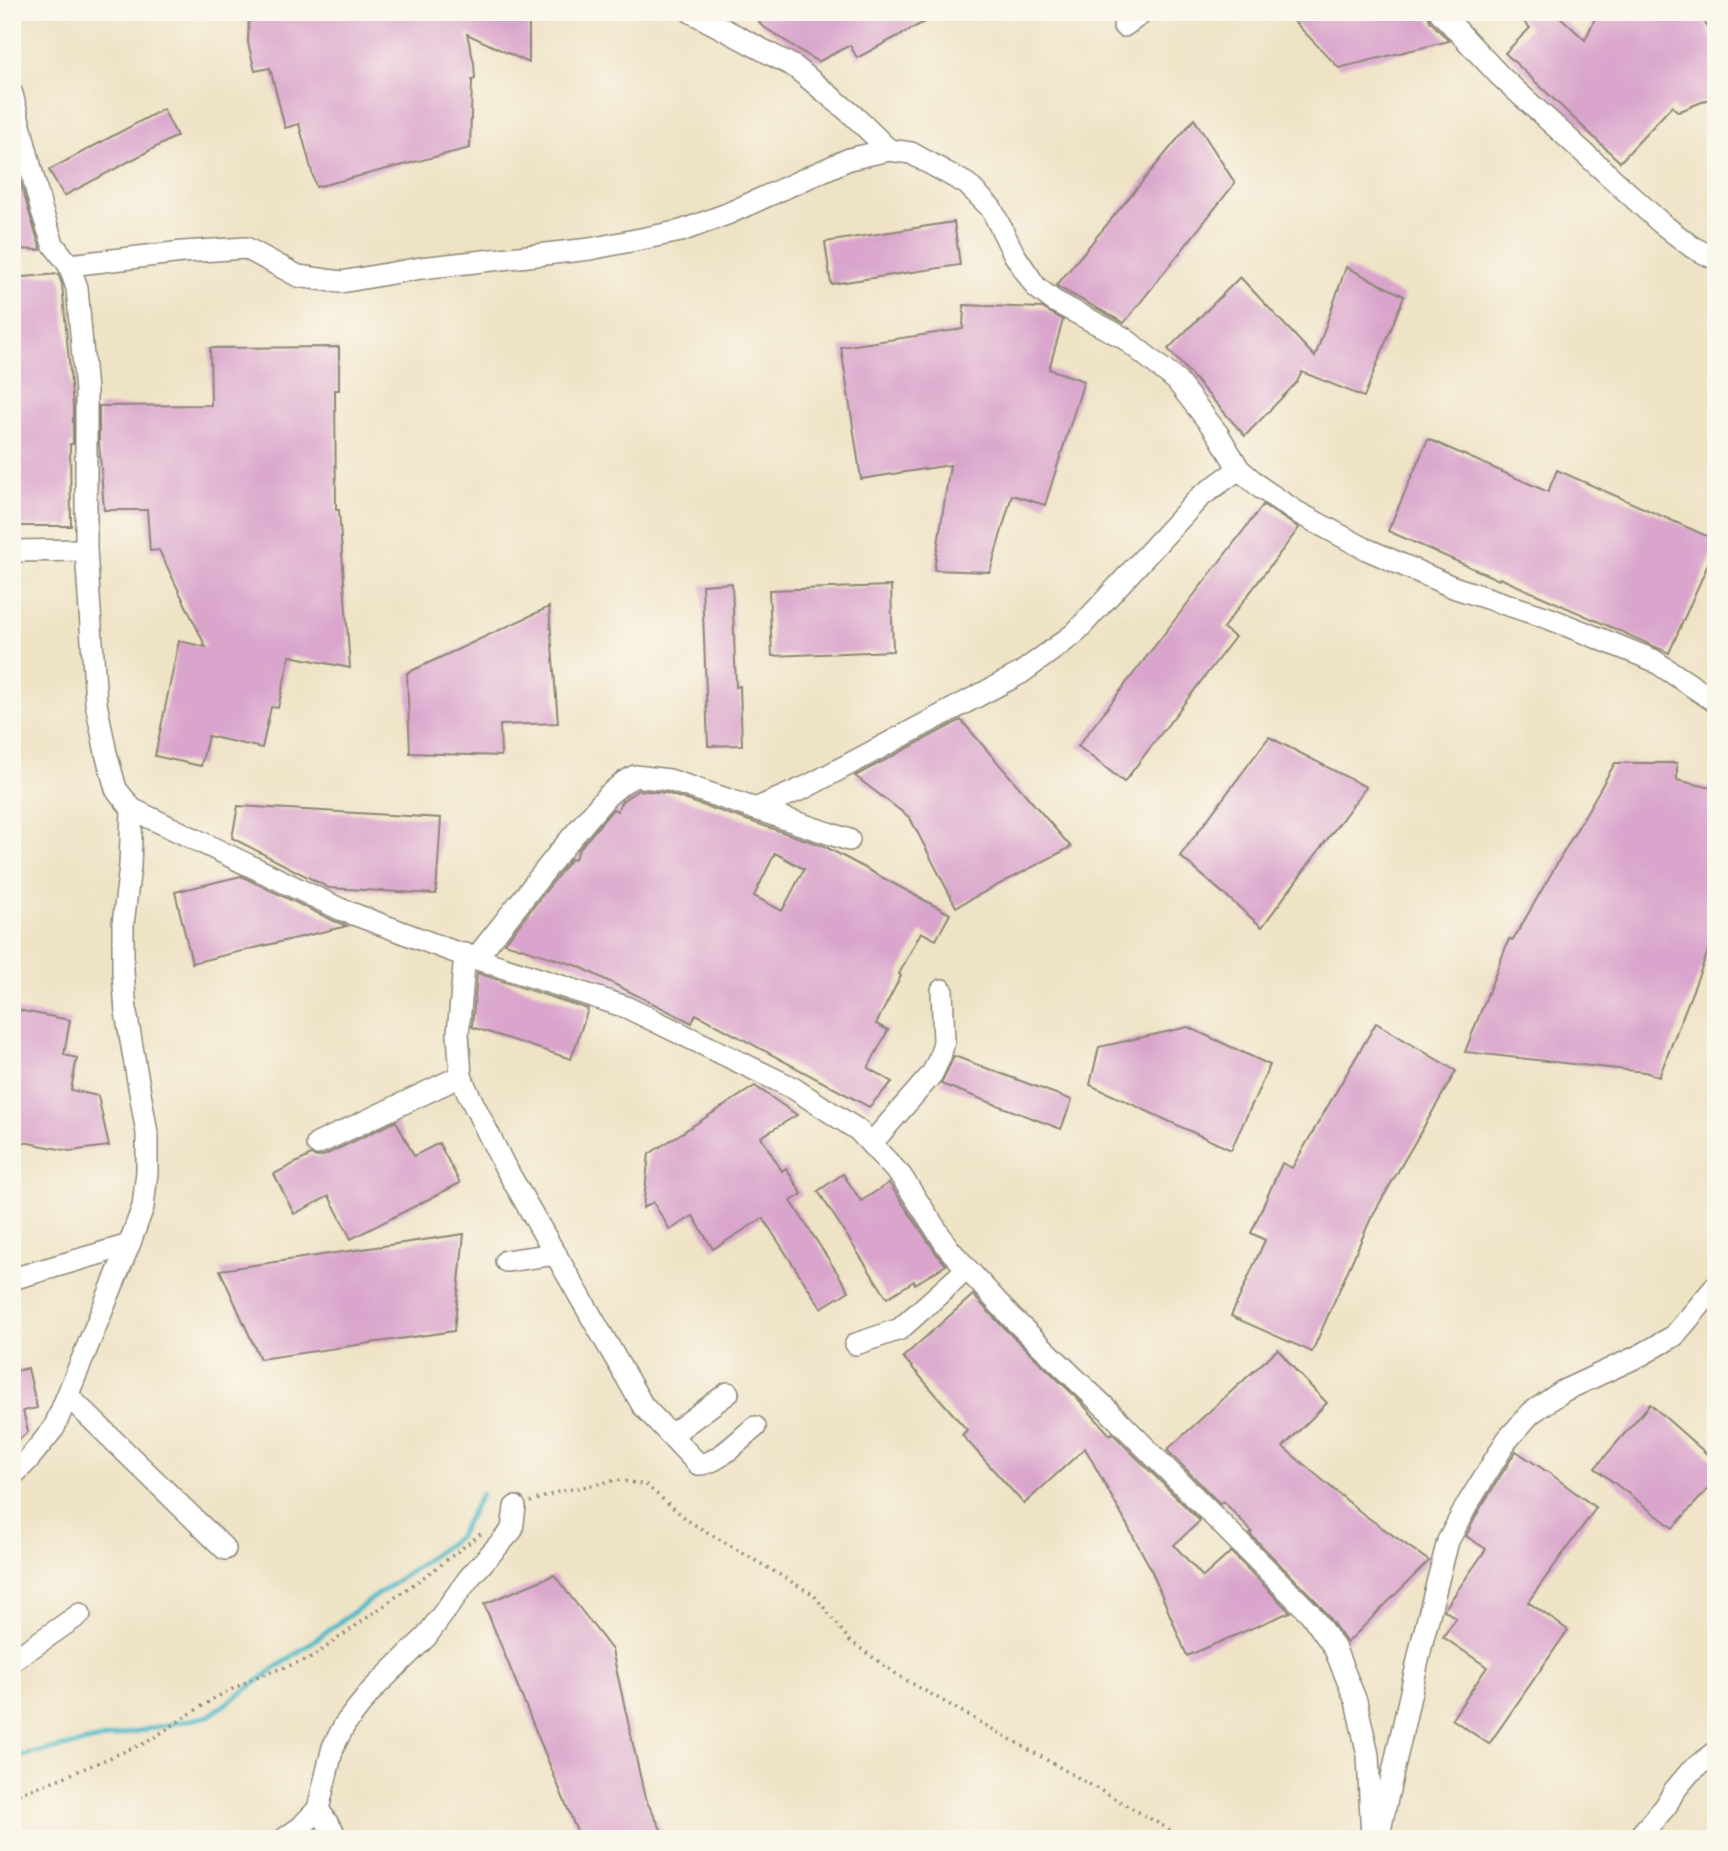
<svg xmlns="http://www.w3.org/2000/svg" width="1728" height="1851" viewBox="0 0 1728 1851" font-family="'Playpen Sans',sans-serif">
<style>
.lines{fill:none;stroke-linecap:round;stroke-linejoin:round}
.stream{stroke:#4ab8c5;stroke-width:5}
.building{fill:#daa5cc;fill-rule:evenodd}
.minor-casing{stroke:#8d8778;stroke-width:24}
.path{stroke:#8d8778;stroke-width:3.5;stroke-dasharray:2 5;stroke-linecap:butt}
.minor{stroke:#fff;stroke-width:21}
</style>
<rect width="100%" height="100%" fill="#fbf7ec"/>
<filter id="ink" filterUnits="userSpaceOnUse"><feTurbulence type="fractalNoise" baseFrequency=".0143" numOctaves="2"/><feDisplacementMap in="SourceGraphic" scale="14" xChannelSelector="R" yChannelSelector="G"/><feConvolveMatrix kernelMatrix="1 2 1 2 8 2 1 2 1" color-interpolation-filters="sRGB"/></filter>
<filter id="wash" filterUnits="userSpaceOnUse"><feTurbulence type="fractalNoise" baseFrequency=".00686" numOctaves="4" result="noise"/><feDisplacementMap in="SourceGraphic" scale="28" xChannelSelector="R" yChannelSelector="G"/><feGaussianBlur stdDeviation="1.57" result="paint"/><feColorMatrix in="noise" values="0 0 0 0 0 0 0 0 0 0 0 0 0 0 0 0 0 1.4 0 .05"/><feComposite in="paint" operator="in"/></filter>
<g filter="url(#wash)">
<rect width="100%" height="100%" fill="#efe3c6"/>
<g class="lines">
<polyline class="stream" points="12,1758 209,1716 458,1537 482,1493"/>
</g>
<g id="blocks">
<g class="building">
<polygon points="249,12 529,12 529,63 467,34 474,63 475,79 472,80 470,148 316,187 299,124 285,128 270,68 255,71 248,43"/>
<polygon points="754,12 943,12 857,58 850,45 818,62 761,25"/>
<polygon points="1285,12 1427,12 1430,21 1449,41 1339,68"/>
<polygon points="1527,12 1555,12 1585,40 1598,12 1700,12 1716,48 1716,96 1678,112 1672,106 1620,162 1505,53 1530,28 1521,19"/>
<polygon points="163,109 177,136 64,196 49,170"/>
<polygon points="1194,119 1235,183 1124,323 1056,286"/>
<polygon points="12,177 19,177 29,212 41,250 12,249"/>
<polygon points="954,222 960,265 831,284 825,242"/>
<polygon points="1346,267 1404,296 1364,397 1302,372 1297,382 1245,436 1168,349 1240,277 1315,357"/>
<polygon points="58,274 62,284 73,406 73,444 70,444 71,526 12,526 12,278"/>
<polygon points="964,305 1042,308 1063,320 1049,369 1084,381 1045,505 1012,495 990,572 934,570 950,465 861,479 841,347 963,329"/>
<polygon points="339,347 339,390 335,390 336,510 339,510 350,668 290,656 278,708 271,707 262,748 208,736 201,766 155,756 179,641 206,647 159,550 150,551 147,510 104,510 99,442 99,406 211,405 210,348"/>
<polygon points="1428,439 1548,492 1557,470 1716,540 1716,546 1669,653 1500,578 1499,580 1388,531"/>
<polygon points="1263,505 1299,528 1223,628 1235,637 1124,782 1078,746"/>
<polygon points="732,583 736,687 740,686 742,745 708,746 702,585"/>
<polygon points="891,586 893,651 772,656 769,590"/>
<polygon points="549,607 558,723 500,725 501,756 410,753 407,673"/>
<polygon points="961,720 1071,847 956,907 910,818 855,776"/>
<polygon points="1269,737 1366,787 1262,927 1180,856"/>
<polygon points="1615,763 1677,763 1677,780 1716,789 1716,931 1659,1077 1645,1072 1465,1052 1509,939 1513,940"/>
<path d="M638 790 666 793 824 846 950 914 936 940 921 932 899 974 901 976 876 1024 888 1030 868 1068 892 1082 869 1107 696 1014 692 1023 578 966 505 943 571 859 574 860 580 848 613 809 617 811 622 801ZM775 853 804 869 782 911 754 896Z"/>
<polygon points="238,806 441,818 436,894 329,888 232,838"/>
<polygon points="241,876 334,921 347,926 192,963 175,892"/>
<polygon points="477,973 588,1009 571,1059 472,1027"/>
<polygon points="12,1009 70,1020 64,1055 77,1058 71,1090 98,1096 109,1146 70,1151 12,1140"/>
<polygon points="1376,1023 1456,1071 1371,1218 1312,1352 1231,1316 1265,1240 1251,1233 1282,1163 1292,1168"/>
<polygon points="1188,1027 1270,1065 1231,1150 1090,1085 1099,1047"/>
<polygon points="954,1056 1072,1100 1061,1129 941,1084"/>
<polygon points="755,1086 797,1115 761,1137 782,1171 786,1168 802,1194 791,1201 849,1291 821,1308 763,1218 713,1249 693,1216 670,1230 653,1202 643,1208 649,1154"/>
<polygon points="396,1121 414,1156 439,1143 460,1183 351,1239 329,1196 294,1214 274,1174 311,1155 317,1157 323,1156"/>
<polygon points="843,1174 861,1201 889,1183 938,1256 946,1265 915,1284 914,1281 887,1298 818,1191"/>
<polygon points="464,1234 454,1331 260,1359 220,1270"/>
<polygon points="973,1295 1004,1328 1079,1400 1110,1435 1112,1433 1200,1521 1174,1545 1203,1577 1231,1552 1290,1612 1187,1656 1150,1567 1085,1448 1024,1504 962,1435 967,1430 903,1357"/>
<polygon points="1278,1349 1296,1371 1327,1403 1283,1447 1363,1514 1429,1561 1347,1643 1319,1604 1250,1534 1252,1532 1223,1501 1220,1504 1167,1450"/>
<polygon points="28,1368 37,1408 23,1411 28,1432 12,1445 12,1372"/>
<polygon points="1650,1404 1716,1462 1716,1480 1673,1528 1595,1468"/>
<polygon points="1516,1451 1552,1475 1596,1508 1528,1602 1568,1630 1489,1744 1452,1719 1487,1667 1443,1637 1456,1618 1444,1610 1486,1549 1466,1536 1478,1512"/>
<polygon points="554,1575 612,1650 645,1798 666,1839 580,1839 484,1604"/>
</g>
</g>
</g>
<g filter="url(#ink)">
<use href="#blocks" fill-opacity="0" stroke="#8d8778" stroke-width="2"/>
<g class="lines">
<g class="minor-casing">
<g id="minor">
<polyline points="691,12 795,67 854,116 889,150"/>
<polyline points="1440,12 1500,76 1661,223 1692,247 1716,259"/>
<polyline points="1124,26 1144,12"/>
<polyline points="12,94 41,208 53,244 69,265 77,288 86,391 86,550 96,703 106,753 116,789 132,809 340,909 452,951 626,1007 793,1088 858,1130 901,1176 949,1249 1013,1319 1110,1412 1310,1613 1334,1647 1356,1701 1368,1755 1372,1839"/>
<polyline points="69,265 183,252 246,248 298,276 341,282 421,268 590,249 681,231 727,214 849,159 889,150 911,153 967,184 991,208 1014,254 1036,287 1054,301 1124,338 1176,380 1218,434 1239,469 1261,488 1295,511 1364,548 1453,587 1548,618 1653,660 1716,702"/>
<polyline points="12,551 86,550"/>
<polyline points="755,809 806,787 1021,673 1074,634 1200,497 1239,469"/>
<path d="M465 954 458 1034 461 1076 468 1093 504 1165 643 1406 698 1464C716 1466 741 1438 755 1427"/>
<polyline points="476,958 562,849 607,796 624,782 635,776 669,780 849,840"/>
<polyline points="317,1144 461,1076"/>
<polyline points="871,1144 932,1074 940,1057 944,1042 942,990"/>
<polyline points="506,1261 556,1254"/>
<polyline points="12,1279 129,1245"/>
<polyline points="856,1344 900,1329 967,1269"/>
<polyline points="68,1396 225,1549"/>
<polyline points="671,1435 728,1393"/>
<polyline points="12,1476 28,1460 54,1428 129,1245 143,1207 147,1172 147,1133 126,1012 123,971 123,924 130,866 132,809"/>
<polyline points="12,1661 80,1614"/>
<polyline points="318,1809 338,1839"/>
<polyline points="1380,1830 1423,1638 1448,1541 1467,1505 1507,1440 1531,1413 1563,1391 1641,1355 1674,1336 1716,1286"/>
<polyline points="284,1839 301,1827 318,1809 333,1747 345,1724 372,1690 426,1637 469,1578 512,1530 515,1507"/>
<polyline points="1637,1839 1666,1806 1674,1791 1690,1772 1716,1752"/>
</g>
</g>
<g class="path">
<polyline points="530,1502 558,1492 617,1480 646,1485 690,1522 814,1595 850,1641 899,1676 1186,1839"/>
<polyline points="12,1796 64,1777 147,1742 213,1699 254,1678 311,1658 439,1566 483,1532"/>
</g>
<use href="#minor" class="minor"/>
</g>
</g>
<rect width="1728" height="1851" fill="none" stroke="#fbf7ec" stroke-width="42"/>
</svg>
